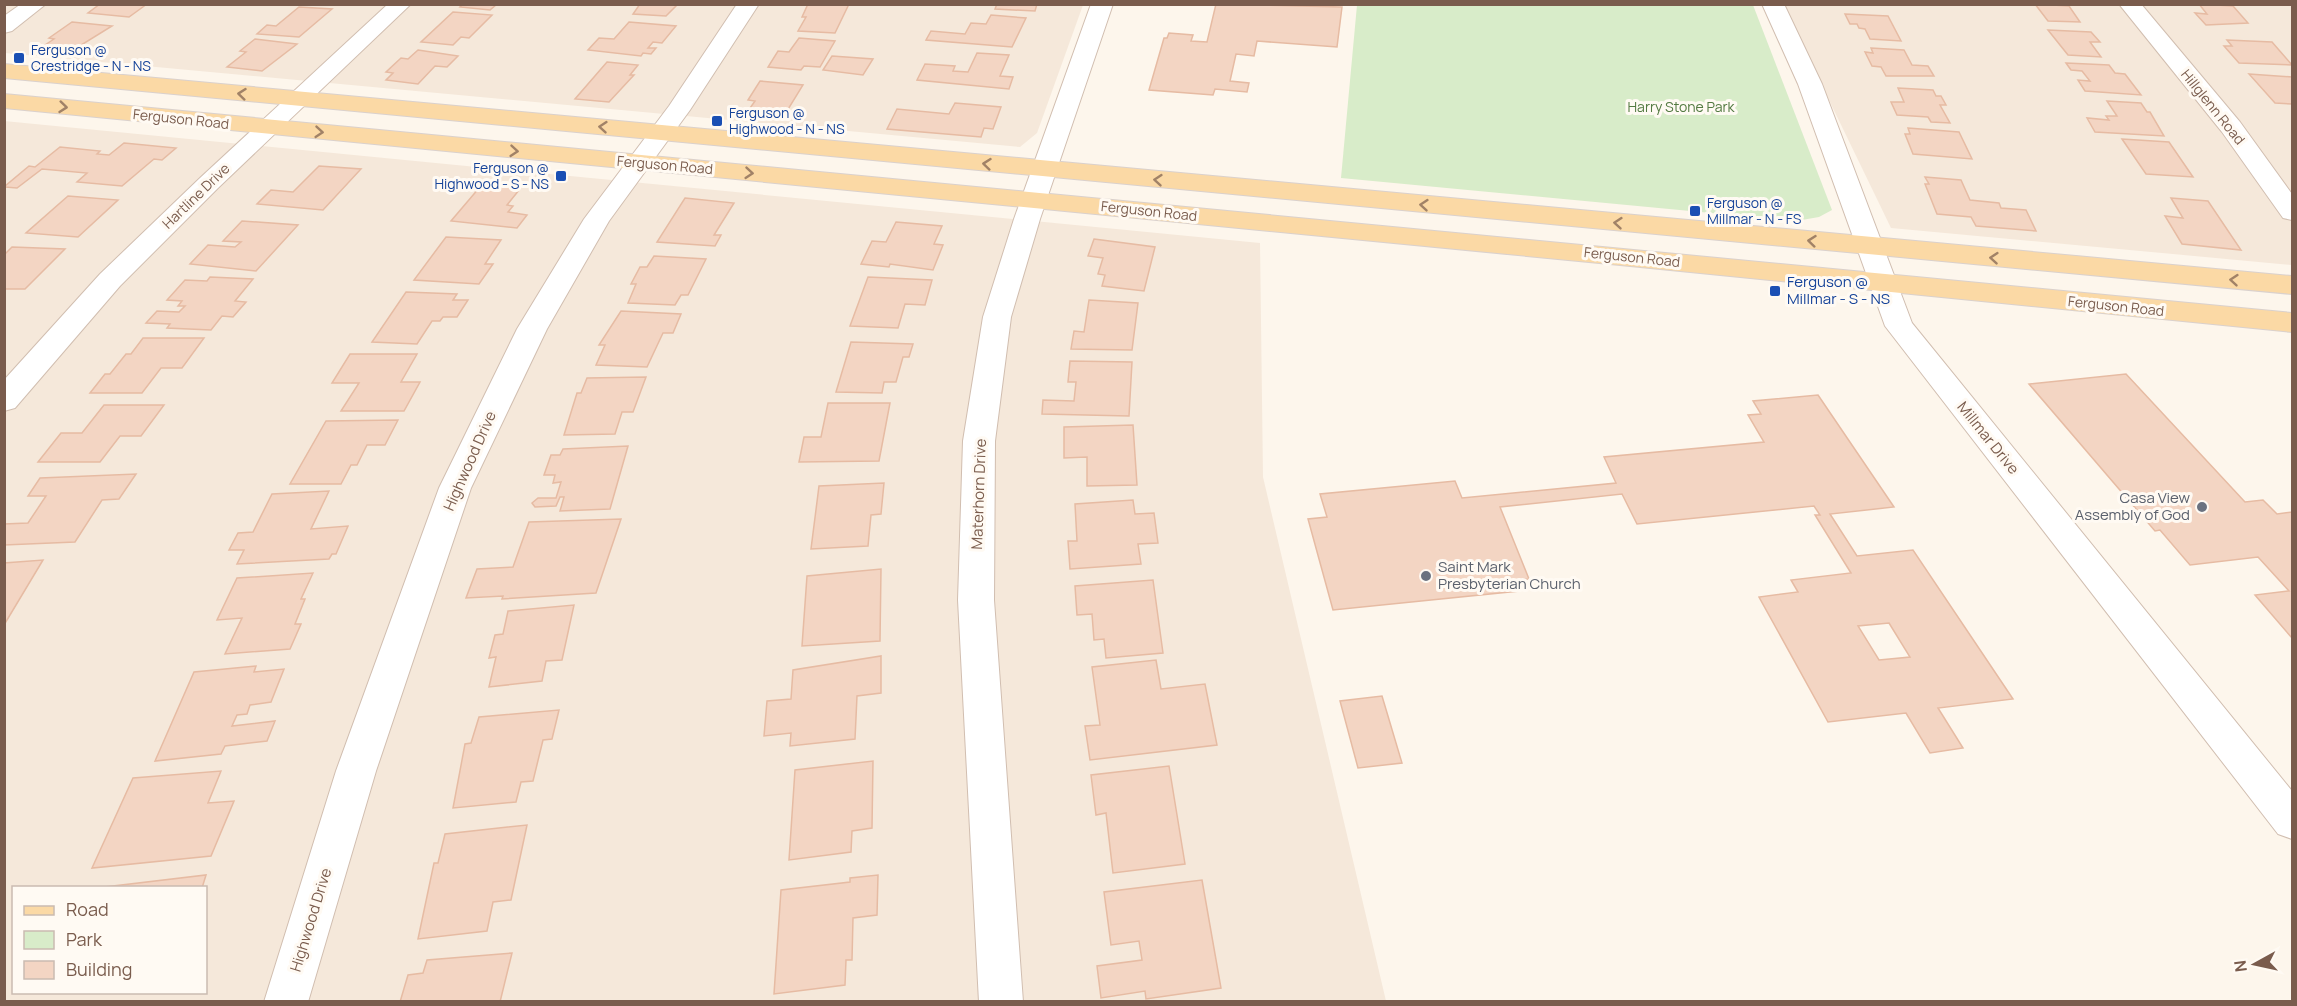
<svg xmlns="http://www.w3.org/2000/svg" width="2297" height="1006" viewBox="0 0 2297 1006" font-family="Manrope,sans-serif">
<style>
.residential{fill:#f5e8da;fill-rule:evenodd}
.green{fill:#d8ecc9}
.building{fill:#f3d5c3;stroke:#e6bba3;stroke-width:1.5;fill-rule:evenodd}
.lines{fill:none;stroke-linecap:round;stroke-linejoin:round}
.minor-casing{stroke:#d1beb0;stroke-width:2}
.major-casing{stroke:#dad1cd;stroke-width:2}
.minor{fill:#fff;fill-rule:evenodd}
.major{fill:#fbd9a5;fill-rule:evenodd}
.oneway{stroke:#a18267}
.transit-dot{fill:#1a4fb4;stroke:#fffaf3;stroke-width:2}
.worship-dot{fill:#6b7280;stroke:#fffaf3;stroke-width:2}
.labels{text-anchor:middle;stroke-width:6;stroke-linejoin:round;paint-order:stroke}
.far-transit-label{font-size:14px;fill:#164399;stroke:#fffaf3;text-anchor:start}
.far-park-label{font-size:14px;fill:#537a41;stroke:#fffaf3}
.far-street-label{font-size:14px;fill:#7a5c4d;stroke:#fffaf3}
.transit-label{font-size:15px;fill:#164399;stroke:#fffaf3;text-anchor:start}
.street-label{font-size:15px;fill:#7a5c4d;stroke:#fffaf3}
.worship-label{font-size:15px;fill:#5b616d;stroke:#fffaf3;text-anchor:end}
</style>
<rect width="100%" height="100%" fill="#fdf6ec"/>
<g class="residential">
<polygon points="4,5 1083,5 1037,133 1020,147 5,53"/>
<polygon points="1783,5 2292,5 2292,265 1891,228"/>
<path d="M4 121 1260 243 1263 477 1386 1001H5ZM14 888H206V992H14Z"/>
</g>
<polygon class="green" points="1357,5 1753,5 1832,210 1819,217 1796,221 1341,178"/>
<g class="building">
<polygon points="147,4 129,17 88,13 100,4"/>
<polygon points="463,4 504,4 496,5 490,10 460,7"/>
<polygon points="640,4 678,4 666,16 633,14"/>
<polygon points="808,4 849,4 835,33 798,31 806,17 802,17"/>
<polygon points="997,4 1037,4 1035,11 995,9"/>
<polygon points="1216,4 1342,7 1337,47 1257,41 1254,56 1236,54 1230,81 1249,83 1247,92 1215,89 1213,95 1149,90 1164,38 1167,38 1169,33 1193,35 1191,41 1207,42"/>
<polygon points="2035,4 2069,6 2080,22 2048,21"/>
<polygon points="2199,4 2233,6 2248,23 2206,25 2195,13 2207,14"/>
<polygon points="299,7 332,9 299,37 257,34 267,25 276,26"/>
<polygon points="453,12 492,15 469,38 461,37 453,45 421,42"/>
<polygon points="1845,14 1888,16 1901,41 1870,39 1865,29 1859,28 1857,24 1850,24"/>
<polygon points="991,15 1026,18 1012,47 926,40 931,31 965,34 971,23 986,24"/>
<polygon points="72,22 112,26 70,52 39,49 54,39 49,38"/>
<polygon points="629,22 676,26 662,43 653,42 648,48 656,48 651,54 643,53 641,56 588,50 599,38 614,39"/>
<polygon points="2048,30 2091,32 2100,42 2090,42 2101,57 2068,55"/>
<polygon points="799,38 835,41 820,67 804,66 801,70 768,67 778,51 789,52"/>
<polygon points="255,39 297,44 262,71 227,67 246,52 240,51"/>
<polygon points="2227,40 2272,42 2292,65 2239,63 2224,46 2232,46"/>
<polygon points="1871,48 1904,50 1912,65 1928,66 1934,76 1886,76 1881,67 1872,66 1865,52 1873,53"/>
<polygon points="418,50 458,56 447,67 435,66 418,84 386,80 393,73 386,72 401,58 408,59"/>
<polygon points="977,53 1009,55 1000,76 1013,77 1009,89 917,80 925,64 955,66 953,71 968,72"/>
<polygon points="832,56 873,59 863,75 823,70"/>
<polygon points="607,62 638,65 630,75 634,75 609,102 575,99"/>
<polygon points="2066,63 2109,65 2115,73 2125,74 2141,95 2085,91 2078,80 2090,81 2082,71 2071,70"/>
<polygon points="2249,74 2292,77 2292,104 2275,103"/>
<polygon points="760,81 803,85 787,111 750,108 755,101 748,100"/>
<polygon points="1898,88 1933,90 1936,96 1941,96 1946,105 1940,105 1950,123 1931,122 1928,117 1897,115 1891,102 1904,102"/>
<polygon points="2107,101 2141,103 2147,112 2150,112 2164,136 2095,132 2087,118 2109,120 2106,116 2117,116"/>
<polygon points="955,103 1001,107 993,129 984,128 981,137 887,129 897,109 949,114"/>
<polygon points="1908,128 1959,132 1972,159 1913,154 1905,134 1910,134"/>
<polygon points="2122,139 2169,142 2193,177 2146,174"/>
<polygon points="124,143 176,148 162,160 154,159 122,186 77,182 87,173 42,169 17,188 4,187 29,166 35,167 60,147 100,151 97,154 109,155"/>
<polygon points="319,166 361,169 323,210 257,204 271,190 293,192"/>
<polygon points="1925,177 1961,180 1970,200 1999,203 2001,208 2026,210 2036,231 1976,226 1971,217 1937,214 1925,184 1929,184"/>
<polygon points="485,181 524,184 507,205 513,206 508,212 527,215 517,228 451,221"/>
<polygon points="68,196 118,200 78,237 26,233"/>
<polygon points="685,198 734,203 714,235 721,235 715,246 657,242"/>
<polygon points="2171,198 2208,201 2241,250 2182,244 2165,216 2183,218"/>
<polygon points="242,221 298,225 256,271 190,264 208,245 235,247 241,242 223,241"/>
<polygon points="896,222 942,226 934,244 943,245 933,270 890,264 889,267 861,264 872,241 886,242"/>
<polygon points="446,237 501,240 485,264 493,264 479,284 414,280"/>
<polygon points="1094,239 1155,247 1144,291 1102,286 1105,275 1098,274 1103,258 1088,256"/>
<polygon points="12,247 65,249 25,289 4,289 4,255"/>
<polygon points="654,256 706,259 688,295 681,295 675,305 628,303 636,284 631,284 640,267 647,267"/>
<polygon points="210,277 253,279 235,301 246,302 233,317 222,316 211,330 167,328 170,324 146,323 157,311 179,312 185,306 178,306 182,301 167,300 185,280 207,281"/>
<polygon points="868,277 932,280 925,305 905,304 898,328 850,326"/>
<polygon points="406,292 457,294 453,300 468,300 457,317 443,317 440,321 432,321 417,344 372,342"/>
<polygon points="1089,300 1138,303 1132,350 1071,349 1074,331 1084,332"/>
<polygon points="621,311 681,314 673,333 663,333 647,367 596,365 605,345 599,345"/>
<polygon points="143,338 204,338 182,368 161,368 142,393 90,393 105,374 110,374 126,354 131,354"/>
<polygon points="851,342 913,344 909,357 903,357 896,382 884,382 882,393 836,392"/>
<polygon points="350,354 417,354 401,382 420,382 404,411 341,411 359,383 332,383"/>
<polygon points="1070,361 1132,362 1129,416 1042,414 1043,400 1074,401 1076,382 1068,382"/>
<polygon points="2126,374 2245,502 2263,500 2277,514 2292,512 2292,638 2255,595 2289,591 2258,557 2190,565 2160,530 2155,531 2029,384"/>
<polygon points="646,377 633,412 622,412 615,434 564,435 577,393 581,393 587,378"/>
<path d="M1818 395 1894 507 1830 514 1857 556 1913 550 2013 699 1938 708 1963 748 1930 753 1906 713 1828 722 1759 597 1798 592 1791 580 1851 573 1815 515H1820L1814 506 1637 524 1622 494 1500 507 1529 579 1515 580 1519 591 1333 610 1308 519 1327 517 1320 494 1455 481 1462 498 1616 483 1604 457 1764 442 1748 415 1761 414 1753 401ZM1889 623 1910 657 1879 660 1858 626Z"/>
<polygon points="828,403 890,403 879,461 799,462 804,437 821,437"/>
<polygon points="104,405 164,405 141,436 120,436 100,462 38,462 61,433 82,433"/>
<polygon points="398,420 385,445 367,445 357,465 351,465 341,484 290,484 326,421"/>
<polygon points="1133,425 1137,485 1087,486 1087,457 1064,458 1064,427"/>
<polygon points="628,446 610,509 560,511 564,497 560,497 556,506 535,507 532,503 538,498 556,498 561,482 553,483 555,475 544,475 551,455 560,455 563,449"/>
<polygon points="136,474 119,499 102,500 75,542 4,545 4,524 28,523 46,496 28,496 40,478"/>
<polygon points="884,483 881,514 871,515 868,546 811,549 819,486"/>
<polygon points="329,491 311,529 348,526 336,554 332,554 329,559 237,564 244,550 229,550 238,533 253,532 272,494"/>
<polygon points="1133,500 1135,514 1154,513 1158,543 1138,544 1141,564 1070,569 1068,541 1077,541 1075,504"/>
<polygon points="621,519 596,593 502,599 503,596 466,598 477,569 513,567 529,522"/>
<polygon points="43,560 4,625 4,563"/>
<polygon points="881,569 880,641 802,646 807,576"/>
<polygon points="313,573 301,599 305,599 295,624 301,624 290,649 225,654 242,618 217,620 237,578"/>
<polygon points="1153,580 1163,653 1106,658 1104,639 1094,640 1092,614 1077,615 1075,586"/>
<polygon points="574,605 562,660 546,661 542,681 489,687 496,657 489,658 495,635 503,634 508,611"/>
<polygon points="881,656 881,693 857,696 855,739 790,746 791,733 764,736 767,701 791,699 793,670"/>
<polygon points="1156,660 1161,689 1205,684 1217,745 1090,760 1085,726 1100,725 1092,667"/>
<polygon points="256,666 254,672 284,669 271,702 250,705 247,714 237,715 232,726 275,721 267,741 225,746 221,754 155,761 194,672"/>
<polygon points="1382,696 1402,763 1358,768 1340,701"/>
<polygon points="559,710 552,739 543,740 533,781 521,782 516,802 453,808 465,744 471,743 479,717"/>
<polygon points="873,761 872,828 852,831 851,852 789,860 795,770"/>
<polygon points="1169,766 1185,864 1113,873 1106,813 1096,815 1091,775"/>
<polygon points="221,771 208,803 234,801 211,856 92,868 133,778"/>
<polygon points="527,825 511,900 493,902 487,931 418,939 434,863 438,863 445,834"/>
<polygon points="206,875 202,888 105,888 105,887"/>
<polygon points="878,875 877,915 853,918 852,960 846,960 845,985 774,994 781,890 850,882 850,878"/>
<polygon points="1202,880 1221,988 1146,999 1145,991 1101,998 1097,966 1142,960 1139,941 1111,945 1104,892"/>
<polygon points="512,953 500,1002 400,1002 408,975 423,973 427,960"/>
</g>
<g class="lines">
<g class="minor-casing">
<g id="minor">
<polygon points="21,4 46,4 12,31 4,33 4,16"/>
<polygon points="388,4 411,4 218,188 120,286 15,408 4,411 4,380 100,274 200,178"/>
<polygon points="737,4 759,4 690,110 609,221 547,329 471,488 376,771 308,1002 264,1002 336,771 439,488 517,329 584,219 669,106"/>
<polygon points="1091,4 1113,4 1040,219 1011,317 995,441 994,600 1023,1002 979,1002 958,600 963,441 983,317 1014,219"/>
<polygon points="1762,4 1784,4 1822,84 1912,323 2292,791 2292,839 2278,834 1885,326 1798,84"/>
<polygon points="2119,4 2141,4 2240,122 2292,194 2292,220 2283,218 2222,132"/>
</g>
</g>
<g class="major-casing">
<g id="major">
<polygon points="4,64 2292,276 2292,294 4,78"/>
<polygon points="4,94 2292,313 2292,332 1620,265 4,108"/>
</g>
</g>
<use href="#minor" class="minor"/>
<use href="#major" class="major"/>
</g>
<defs><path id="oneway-chevron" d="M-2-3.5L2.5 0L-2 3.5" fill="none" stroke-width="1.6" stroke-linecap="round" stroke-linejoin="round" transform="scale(1.5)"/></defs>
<g class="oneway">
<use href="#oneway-chevron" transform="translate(242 94) rotate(-174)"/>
<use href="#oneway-chevron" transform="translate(63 107) rotate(6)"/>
<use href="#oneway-chevron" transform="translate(603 127) rotate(-175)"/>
<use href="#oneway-chevron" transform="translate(319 132) rotate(5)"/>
<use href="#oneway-chevron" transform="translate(514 151) rotate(5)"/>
<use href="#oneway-chevron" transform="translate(987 164) rotate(-174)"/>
<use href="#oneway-chevron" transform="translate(749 173) rotate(5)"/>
<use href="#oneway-chevron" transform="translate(1158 180) rotate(-175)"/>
<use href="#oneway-chevron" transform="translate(1424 205) rotate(-175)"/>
<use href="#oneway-chevron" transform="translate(1618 223) rotate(-175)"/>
<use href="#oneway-chevron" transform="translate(1812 241) rotate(-174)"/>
<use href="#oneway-chevron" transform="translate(1994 258) rotate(-175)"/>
<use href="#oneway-chevron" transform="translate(2234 280) rotate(-175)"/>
</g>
<g class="transit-dot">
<rect x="13" y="52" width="12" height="12" rx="3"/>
<rect x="711" y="115" width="12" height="12" rx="3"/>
<rect x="555" y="170" width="12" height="12" rx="3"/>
<rect x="1689" y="205" width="12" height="12" rx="3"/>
<rect x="1769" y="285" width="12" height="12" rx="3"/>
</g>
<g class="worship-dot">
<circle cx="2202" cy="507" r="6"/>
<circle cx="1426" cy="576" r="6"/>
</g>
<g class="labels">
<g class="far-transit-label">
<text x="31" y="55">Ferguson @<tspan x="31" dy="16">Crestridge - N - NS</tspan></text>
<text x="729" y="118">Ferguson @<tspan x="729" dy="16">Highwood - N - NS</tspan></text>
<text x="549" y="173" text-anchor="end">Ferguson @<tspan x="549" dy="16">Highwood - S - NS</tspan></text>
<text x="1707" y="208">Ferguson @<tspan x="1707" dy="16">Millmar - N - FS</tspan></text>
</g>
<g class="far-park-label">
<text x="1681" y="112">Harry Stone Park</text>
</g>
<g class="far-street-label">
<text transform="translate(2213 107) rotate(51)" y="5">Hillglenn Road</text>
<text transform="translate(181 119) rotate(6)" y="5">Ferguson Road</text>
<text transform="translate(665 165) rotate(5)" y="5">Ferguson Road</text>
<text transform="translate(196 196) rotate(-44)" y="5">Hartline Drive</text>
<text transform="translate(1149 211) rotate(6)" y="5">Ferguson Road</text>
<text transform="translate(1632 257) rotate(6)" y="5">Ferguson Road</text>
<text transform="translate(2116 306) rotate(6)" y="5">Ferguson Road</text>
</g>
<g class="transit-label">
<text x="1787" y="287">Ferguson @<tspan x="1787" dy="17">Millmar - S - NS</tspan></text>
</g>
<g class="street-label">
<text transform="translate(1988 438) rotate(51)" y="5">Millmar Drive</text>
<text transform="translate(470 461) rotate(-66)" y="5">Highwood Drive</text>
<text transform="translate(979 494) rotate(-88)" y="5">Materhorn Drive</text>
<text transform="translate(311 920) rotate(-73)" y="5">Highwood Drive</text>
</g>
<g class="worship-label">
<text x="2190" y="503">Casa View<tspan x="2190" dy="17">Assembly of God</tspan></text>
<text x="1438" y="572" text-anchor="start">Saint Mark<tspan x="1438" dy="17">Presbyterian Church</tspan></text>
</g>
</g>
<rect width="2297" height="1006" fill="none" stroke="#7a5c4d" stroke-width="12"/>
<rect x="12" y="886" width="195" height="108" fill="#fffaf3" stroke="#cabbb1" stroke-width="1.5"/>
<rect x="24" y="906" width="30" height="9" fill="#fbd9a5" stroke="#cabbb1" stroke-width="1.5"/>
<text x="66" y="916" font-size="18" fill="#7a5c4d">Road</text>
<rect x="24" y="931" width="30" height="18" fill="#d8ecc9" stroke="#cabbb1" stroke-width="1.5"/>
<text x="66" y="946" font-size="18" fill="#7a5c4d">Park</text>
<rect x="24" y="961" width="30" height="18" fill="#f3d5c3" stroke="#cabbb1" stroke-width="1.5"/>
<text x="66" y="976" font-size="18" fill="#7a5c4d">Building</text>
<g transform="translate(2255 964) rotate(262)" stroke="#fffaf3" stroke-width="4.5" paint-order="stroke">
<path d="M0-4.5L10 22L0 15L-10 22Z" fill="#7a5c4d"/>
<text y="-9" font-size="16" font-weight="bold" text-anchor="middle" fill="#7a5c4d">N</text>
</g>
</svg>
